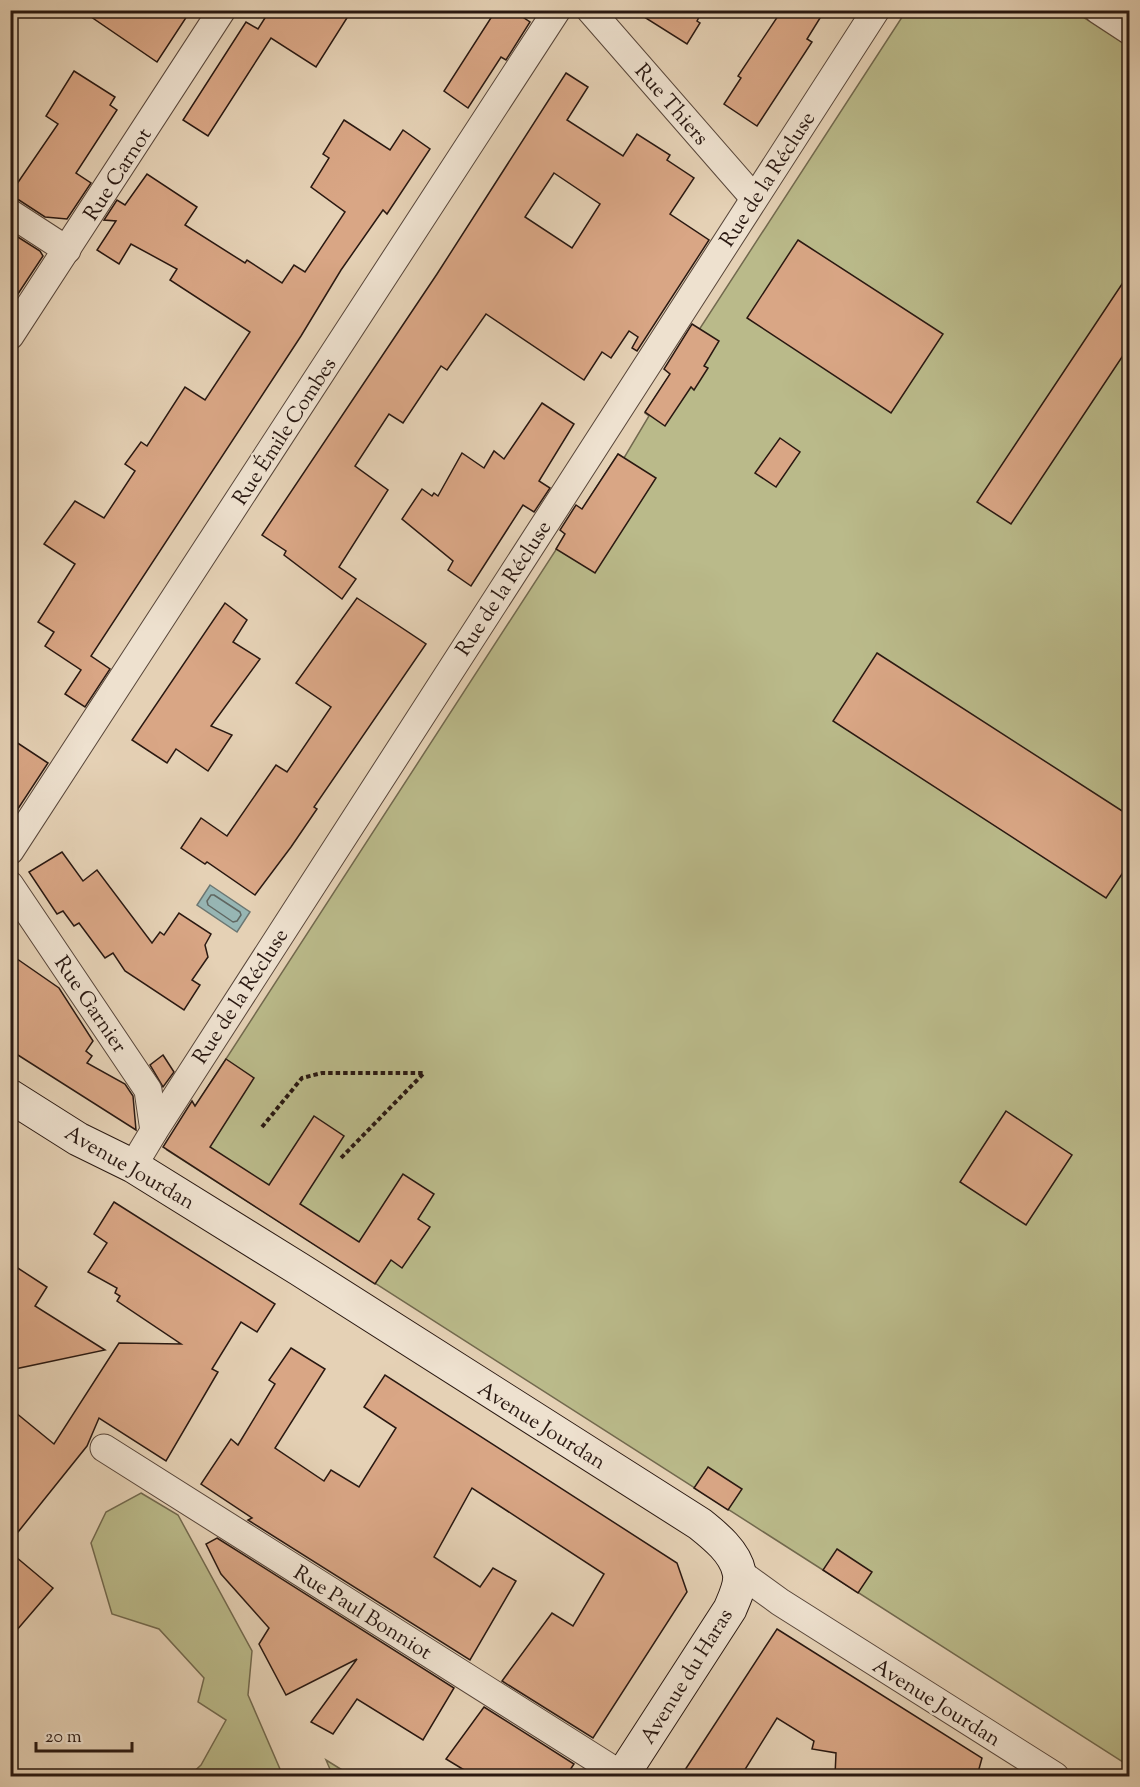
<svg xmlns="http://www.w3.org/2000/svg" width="1140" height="1787" viewBox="0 0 1140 1787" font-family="'Sorts Mill Goudy',serif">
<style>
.green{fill:#baba8a;stroke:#72694e;stroke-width:1.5}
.water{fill:#97b6b4;stroke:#6b7773;stroke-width:1.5}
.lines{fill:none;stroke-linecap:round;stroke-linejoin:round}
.shore{stroke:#606762;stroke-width:1.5}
.building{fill:#d9a685;stroke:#291811;stroke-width:1.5;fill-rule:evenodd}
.minor-casing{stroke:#58463a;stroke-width:29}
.secondary-casing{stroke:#291811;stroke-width:35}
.path{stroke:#291811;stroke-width:4;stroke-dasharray:4.5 3;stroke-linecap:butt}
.minor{stroke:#eee1cf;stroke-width:27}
.secondary{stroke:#eee1cf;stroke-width:33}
.labels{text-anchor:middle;stroke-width:5;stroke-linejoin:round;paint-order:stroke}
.street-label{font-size:21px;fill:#291811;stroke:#eee1cf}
</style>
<rect width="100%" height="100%" fill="#e5d1b5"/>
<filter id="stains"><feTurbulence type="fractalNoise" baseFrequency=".00333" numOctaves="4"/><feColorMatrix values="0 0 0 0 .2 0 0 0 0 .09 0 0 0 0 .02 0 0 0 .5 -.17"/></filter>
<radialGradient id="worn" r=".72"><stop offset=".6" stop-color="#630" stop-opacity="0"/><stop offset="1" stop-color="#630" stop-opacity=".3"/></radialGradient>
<g class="green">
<polygon points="906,11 1074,11 1129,47 1129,1766 167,1150 618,454 624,458 649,416 645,413"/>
<polygon points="141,1493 178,1515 252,1651 248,1695 283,1776 189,1776 201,1765 226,1720 198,1702 204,1678 159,1629 112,1614 91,1543 106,1512"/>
<polygon points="326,1760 352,1776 333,1776"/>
</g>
<polygon class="water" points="210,885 250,912 237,932 197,905"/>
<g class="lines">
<polygon class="shore" points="211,895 214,895 240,912 241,915 237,921 233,922 208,905 207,901"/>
</g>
<g class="building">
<polygon points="81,10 191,10 157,62"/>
<polygon points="270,10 352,10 316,67 271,38 208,136 183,120 246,22 258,29"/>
<polygon points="496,10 512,10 530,22 506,60 501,57 468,108 444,91"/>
<polygon points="633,10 703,10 697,21 700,23 687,44"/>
<polygon points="782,10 825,10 807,39 812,42 757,126 724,104 741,78 738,76"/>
<polygon points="74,71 115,97 110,105 117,110 76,173 91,183 67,219 45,217 19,200 10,197 10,194 58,124 46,116"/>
<path d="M566 73 588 87 567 120 623 156 637 134 670 155 667 160 694 178 670 214 709 240 637 351 632 348 638 337 629 331 611 358 602 352 584 380 486 314 447 370 441 366 403 423 389 414 355 466 388 490 339 567 356 579 342 599 284 555 286 551 262 535 437 274ZM554 173 600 204 572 248 525 217Z"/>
<polygon points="344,120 390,150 403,130 430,149 387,214 383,210 341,270 301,336 91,656 110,669 85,707 65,694 81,670 45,646 54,632 38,622 75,564 44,544 75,501 104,518 135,471 125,464 141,442 147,446 185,387 205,400 250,332 170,280 177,269 131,244 119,264 97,250 116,221 104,220 117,200 125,205 147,174 197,207 185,225 245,263 247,260 282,283 294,265 305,272 345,212 311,187 329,158 323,154"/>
<polygon points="10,232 40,251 43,256 10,306"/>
<polygon points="798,240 943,334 891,413 747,318"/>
<polygon points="1130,272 1130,345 1011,524 977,502"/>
<polygon points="692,324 719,341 704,366 708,368 694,390 691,387 665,426 645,412 670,374 664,369"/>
<polygon points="542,403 574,424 539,481 550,488 534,512 523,505 471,586 448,570 453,561 402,519 422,489 432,496 434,493 438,496 462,453 484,468 494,451 504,459"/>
<polygon points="780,438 800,452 776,487 755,473"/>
<polygon points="618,454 656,478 595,573 556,549 565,534 560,530 576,505 582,509"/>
<polygon points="357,598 426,644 314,807 317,809 291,847 255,895 207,862 205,864 181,848 201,818 227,836 276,765 287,772 331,707 296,683"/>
<polygon points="225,603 247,620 233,642 260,659 211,726 232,735 208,771 176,749 167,763 132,740"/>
<polygon points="877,653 1130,816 1130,862 1106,898 833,721"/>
<polygon points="10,738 48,763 10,821"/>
<polygon points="62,852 83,881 97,870 152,943 160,932 164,935 179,913 211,934 205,945 208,957 192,980 200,985 184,1010 125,971 113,953 105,958 79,923 74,926 63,911 57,914 29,872"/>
<polygon points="10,954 59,988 93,1041 86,1051 92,1056 87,1063 125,1084 133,1096 136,1130 10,1050"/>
<polygon points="163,1055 174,1072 163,1087 150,1065"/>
<polygon points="226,1059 254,1078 210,1147 269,1185 314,1116 344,1136 300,1204 359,1242 403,1174 434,1194 418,1219 430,1227 402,1268 391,1260 375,1284 163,1147 192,1101 195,1106"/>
<polygon points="1006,1111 1072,1155 1026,1225 960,1182"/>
<polygon points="114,1202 275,1304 257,1332 241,1322 212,1369 218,1372 166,1461 99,1418 87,1446 10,1542 10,1408 54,1444 119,1343 181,1344 117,1301 120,1296 115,1293 117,1288 88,1272 107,1243 94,1234"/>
<polygon points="10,1263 47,1287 35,1306 105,1350 10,1370"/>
<polygon points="291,1348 325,1369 275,1448 324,1481 331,1470 359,1487 396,1428 364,1407 385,1375 677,1563 687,1592 593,1738 502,1681 552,1613 573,1626 604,1574 472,1488 434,1557 480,1587 493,1568 516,1581 470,1660 248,1520 252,1518 201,1484 231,1439 238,1445 275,1384 269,1380"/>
<polygon points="708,1467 742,1489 728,1510 694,1488"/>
<polygon points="217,1538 454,1688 423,1740 357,1699 333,1734 311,1722 357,1659 286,1695 259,1644 269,1628 221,1574 206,1544"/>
<polygon points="837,1549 872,1572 858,1593 823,1570"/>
<polygon points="10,1552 53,1588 10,1638"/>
<polygon points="777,1629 982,1758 977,1776 835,1776 836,1753 812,1749 814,1741 777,1718 741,1776 681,1776"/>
<polygon points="484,1707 574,1764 566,1776 474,1776 446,1759"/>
</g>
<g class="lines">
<g class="minor-casing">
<g id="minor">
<polyline points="590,10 754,198"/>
<polyline points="1098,10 1130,31"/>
<polyline points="10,213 67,250"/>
<polyline points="10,336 222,10"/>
<polyline points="10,851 557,10"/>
<polyline points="10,885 148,1090 154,1131"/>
<polyline points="133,1166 154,1131 876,10"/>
<polyline points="104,1448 623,1776"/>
<polyline points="740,1573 780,1602 1055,1776"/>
</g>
</g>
<g class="secondary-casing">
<path id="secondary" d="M10 1096 78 1139 133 1166 299 1269 700 1524C715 1536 735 1552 739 1572 742 1584 734 1599 730 1609L622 1776"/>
</g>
<polyline class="path" points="262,1127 302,1078 322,1073 424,1073 340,1159"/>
<use href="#minor" class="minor"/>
<use href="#secondary" class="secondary"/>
</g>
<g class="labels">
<g class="street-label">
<text transform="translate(672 104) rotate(49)" y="7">Rue Thiers</text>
<text transform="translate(117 174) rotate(-57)" y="7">Rue Carnot</text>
<text transform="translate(767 179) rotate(-57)" y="7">Rue de la Récluse</text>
<text transform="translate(284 431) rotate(-57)" y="7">Rue Émile Combes</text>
<text transform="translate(503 588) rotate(-57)" y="7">Rue de la Récluse</text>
<text transform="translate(240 996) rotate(-57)" y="7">Rue de la Récluse</text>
<text transform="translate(91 1004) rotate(56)" y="7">Rue Garnier</text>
<text transform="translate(130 1167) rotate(30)" y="7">Avenue Jourdan</text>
<text transform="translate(542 1425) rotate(32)" y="7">Avenue Jourdan</text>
<text transform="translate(363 1612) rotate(32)" y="7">Rue Paul Bonniot</text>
<text transform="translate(686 1676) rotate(-58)" y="7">Avenue du Haras</text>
<text transform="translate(937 1702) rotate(32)" y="7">Avenue Jourdan</text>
</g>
</g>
<rect width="1140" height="1787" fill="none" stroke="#e5d1b5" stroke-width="36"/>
<rect x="12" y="12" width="1116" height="1763" fill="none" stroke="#291811" stroke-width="3"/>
<rect x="18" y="18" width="1104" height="1751" fill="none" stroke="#291811" stroke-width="1.5"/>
<path d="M36 1742v9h96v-9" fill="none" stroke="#291811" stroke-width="3"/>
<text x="45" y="1742" font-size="18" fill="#291811" stroke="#eee1cf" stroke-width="4.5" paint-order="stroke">20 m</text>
<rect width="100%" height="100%" filter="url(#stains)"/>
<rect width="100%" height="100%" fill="url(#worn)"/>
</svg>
